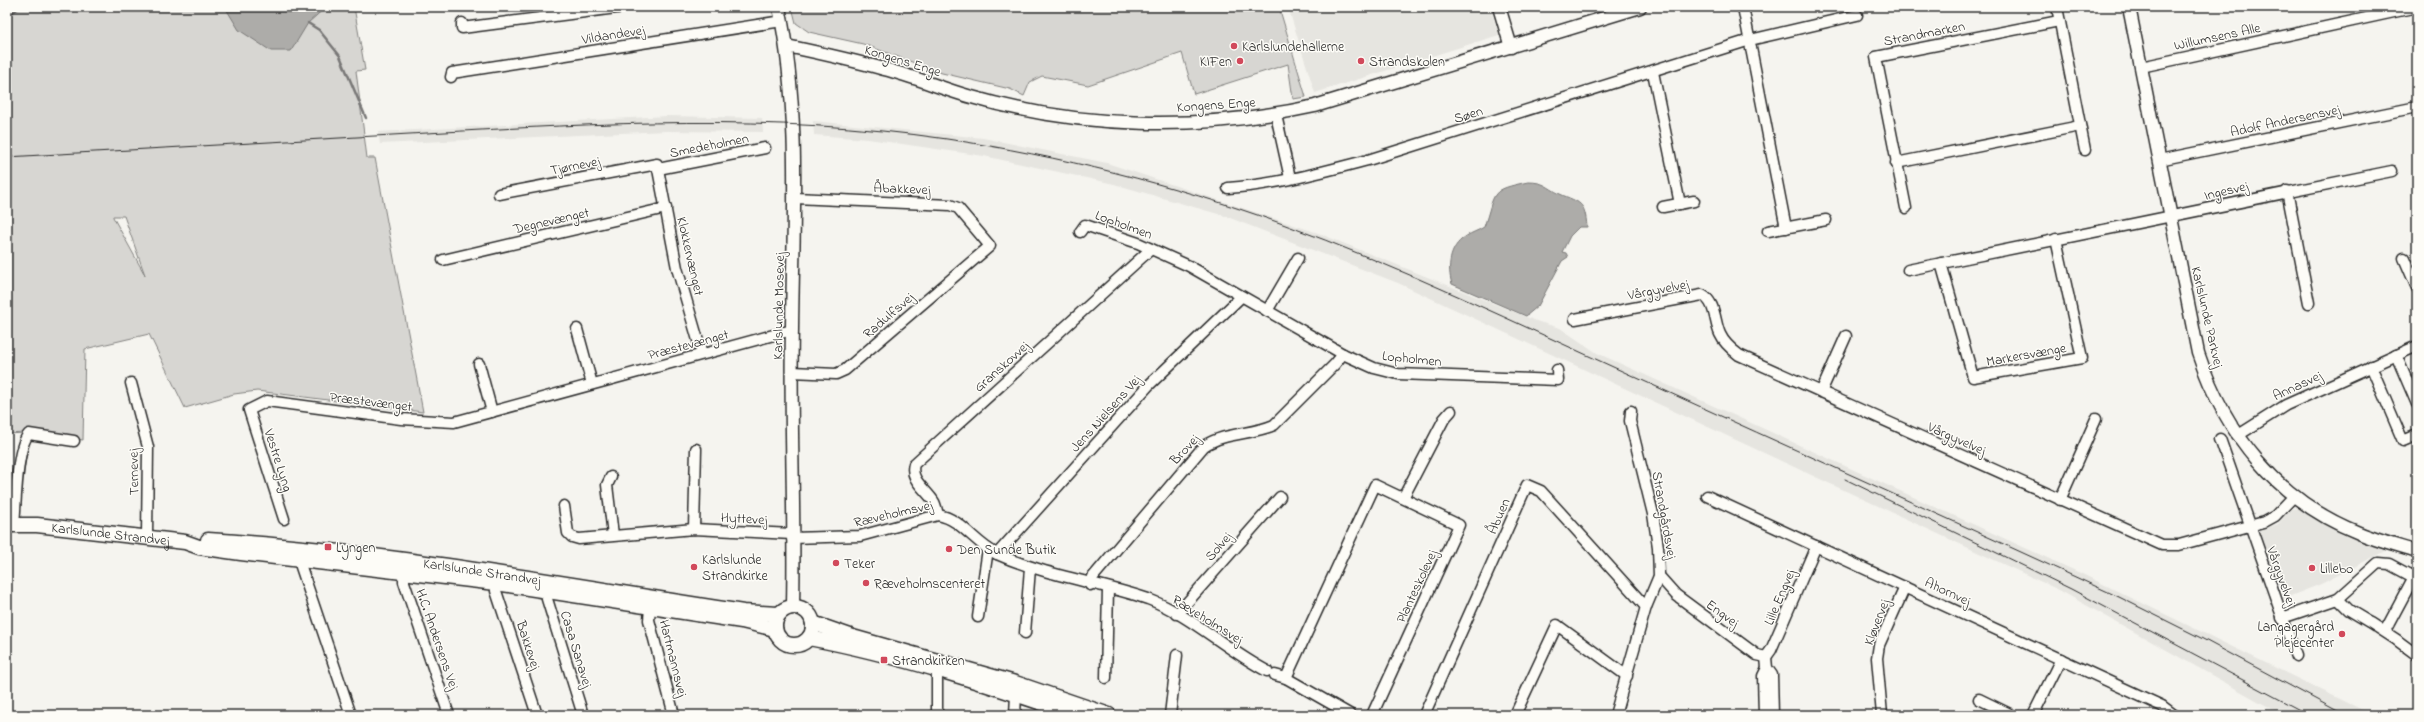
<svg xmlns="http://www.w3.org/2000/svg" width="2424" height="722" viewBox="0 0 2424 722" font-family="'Indie Flower',sans-serif">
<style>
.built{fill:#e6e5e0}
.green{fill:#d7d6d2;stroke:#81807e;fill-rule:evenodd}
.water{fill:#adaca9;stroke:#797877}
.lines{fill:none;stroke-linecap:round;stroke-linejoin:round}
.stream{stroke:#797877;stroke-width:2.5}
.minor-casing{stroke:#2b2b2b;stroke-width:13}
.tertiary-casing{stroke:#2b2b2b;stroke-width:15}
.secondary-casing{stroke:#2b2b2b;stroke-width:17}
.minor{stroke:#fdfcf7;stroke-width:10}
.tertiary{stroke:#fdfcf7;stroke-width:12}
.secondary{stroke:#fdfcf7;stroke-width:14}
.tram{stroke:#2b2b2b;stroke-width:1}
.poi-dot{fill:#d1495b;stroke:#fdfcf7;stroke-width:1.5}
.labels{text-anchor:middle;stroke-width:3;stroke-linejoin:round;paint-order:stroke}
.street-label{font-size:14px;fill:#2b2b2b;stroke:#fdfcf7}
.poi-label{font-size:14px;fill:#2b2b2b;stroke:#fdfcf7;text-anchor:start}
</style>
<rect width="100%" height="100%" fill="#f5f4ef"/>
<filter id="ink" filterUnits="userSpaceOnUse"><feTurbulence type="fractalNoise" baseFrequency=".025" numOctaves="2"/><feDisplacementMap in="SourceGraphic" scale="8" xChannelSelector="R" yChannelSelector="G"/><feConvolveMatrix kernelMatrix="1 2 1 2 8 2 1 2 1" color-interpolation-filters="sRGB"/></filter>
<g filter="url(#ink)">
<g class="built">
<polygon points="1288,7 1490,7 1499,35 1315,93"/>
<polygon points="667,116 762,118 763,132 666,131 380,144 378,132"/>
<polygon points="813,121 983,138 1107,163 1318,233 1539,322 1560,328 1597,353 2078,572 2373,715 2283,715 2059,590 1398,283 1225,216 1114,184 984,156 868,139 814,135"/>
<polygon points="2299,508 2341,534 2385,551 2321,584 2283,599 2259,531 2278,524 2291,509"/>
</g>
<g class="green">
<path d="M7 7H354L365 70 356 71 367 158H375L423 412 257 391 234 394 185 408 149 334 85 349 83 440 25 433 7 434ZM113 216H124L145 275 113 217Z"/>
<polygon points="792,7 1279,7 1306,97 1293,99 1288,64 1194,94 1182,53 1088,85 1042,76 1030,82 1024,96 1010,89 942,73 863,44 809,32 796,23"/>
</g>
<g class="water">
<polygon points="225,7 326,7 308,23 291,51 271,51 239,30"/>
<path d="M1528 182C1545 182 1546 187 1560 194 1580 203 1585 201 1587 227H1579L1570 236 1562 252 1566 253 1568 257 1562 261 1538 306 1526 316 1452 284C1447 268 1449 247 1465 237 1470 233 1478 231 1484 227 1496 191 1489 190 1528 182Z"/>
</g>
<g class="lines">
<g class="stream">
<polyline points="7,16 20,7"/>
<polyline points="308,23 319,30 340,56 366,118"/>
</g>
<g class="minor-casing">
<g id="minor">
<polyline points="1743,7 1786,228"/>
<polyline points="2057,7 2085,150"/>
<polyline points="462,23 462,28 624,7"/>
<polyline points="2141,67 2417,7"/>
<polyline points="1653,72 1680,204"/>
<polyline points="451,77 452,73 782,21"/>
<polyline points="1276,115 1290,178"/>
<polyline points="2159,160 2417,107"/>
<polyline points="1896,163 2080,126"/>
<polyline points="658,169 765,148"/>
<path d="M1228 188C1275 185 1322 172 1368 160L1750 40 1857 15"/>
<polyline points="2287,191 2309,303"/>
<polyline points="499,194 657,164 677,268 702,354"/>
<polyline points="1663,207 1694,201"/>
<polyline points="1906,208 1876,57 2059,21"/>
<polyline points="1768,231 1826,220"/>
<polyline points="1080,232 1085,225 1138,243 1189,266 1343,354 1374,368 1398,374 1558,380 1557,370"/>
<polyline points="2404,258 2417,288"/>
<polyline points="443,260 666,208"/>
<polyline points="1941,263 1973,377 2082,358 2056,239"/>
<polyline points="1908,270 2392,171"/>
<polyline points="1267,311 1298,258"/>
<path d="M1575 319 1702 295C1716 302 1714 321 1720 334 1724 343 1731 349 1739 355L2162 545H2179L2264 522 2275 516 2294 496"/>
<polyline points="577,329 592,384"/>
<polyline points="2396,355 2417,404"/>
<polyline points="479,364 492,412"/>
<polyline points="2371,366 2403,441 2417,435"/>
<polyline points="792,372 836,374 845,370 990,246 958,208 950,205 795,198"/>
<polyline points="131,383 148,447 147,537"/>
<polyline points="1821,392 1846,336"/>
<polyline points="2237,436 2286,405 2417,346"/>
<polyline points="2220,439 2296,656"/>
<polyline points="611,477 607,485 613,535"/>
<polyline points="1707,496 2162,706 2174,715"/>
<polyline points="1403,498 1444,419 1451,411"/>
<polyline points="2060,500 2096,419"/>
<polyline points="564,506 568,533 572,537 579,539 694,529 792,534"/>
<path d="M938 515C937 511 936 506 934 502 927 490 909 480 914 464L1151 249"/>
<polyline points="284,519 249,410 267,401 401,419 454,422 792,330"/>
<path d="M14 525C16 506 16 446 29 434L74 441"/>
<polyline points="694,529 696,449"/>
<path d="M792 538 860 536 938 515C962 519 975 544 997 554 1046 576 1098 582 1148 599 1189 614 1228 651 1267 671"/>
<polyline points="997,554 1149,385 1241,297"/>
<polyline points="301,560 301,567 351,715"/>
<polyline points="404,571 404,582 449,715"/>
<polyline points="1659,576 1676,595 1757,655 1766,657 1767,668 1772,675 1773,715"/>
<polyline points="496,583 496,591 537,715"/>
<path d="M1090 585 1093 577 1204 446C1225 432 1251 435 1274 425L1335 364 1343 354"/>
<polyline points="548,591 547,599 583,715"/>
<polyline points="2338,599 2349,610 2369,622"/>
<polyline points="650,608 649,620 674,715"/>
<polyline points="1177,614 1280,497"/>
<polyline points="978,617 988,549"/>
<polyline points="2282,618 2338,599 2378,563 2389,564 2417,579"/>
<polyline points="2371,623 2397,640"/>
<polyline points="2385,631 2417,571"/>
<polyline points="1025,633 1030,568"/>
<polyline points="2398,641 2417,655"/>
<polyline points="1766,657 1771,650 1816,546"/>
<polyline points="937,671 937,715"/>
<polyline points="1275,675 1286,678 1351,715"/>
<polyline points="1106,678 1108,589"/>
<polyline points="1286,678 1375,485 1459,525 1372,715"/>
<polyline points="1979,699 2012,715"/>
<polyline points="1015,715 1016,694"/>
<polyline points="1170,715 1177,655"/>
<polyline points="1424,715 1527,485 1541,491 1646,607"/>
<polyline points="1515,715 1557,625 1627,676"/>
<polyline points="1615,715 1646,607 1659,576 1658,547 1653,514 1630,421 1631,411"/>
<polyline points="1764,715 1763,676 1767,668"/>
<polyline points="1882,715 1877,658 1879,645 1905,587"/>
<polyline points="2033,715 2061,659"/>
</g>
</g>
<g class="tertiary-casing">
<g id="tertiary">
<path d="M779 7C801 115 793 220 792 329 790 421 795 514 793 606"/>
<polyline points="1499,7 1511,47"/>
<path d="M2129 7 2198 353C2225 434 2278 501 2359 533 2378 541 2398 546 2417 552"/>
<path d="M787 46C820 53 852 60 884 69 913 76 940 88 968 96 1080 129 1201 131 1315 106L1640 7"/>
</g>
</g>
<g class="secondary-casing">
<g id="secondary">
<path id="s1" d="M7 525H37L185 542 199 547 241 553 496 583 742 621 775 629"/>
<path id="s2" d="M208 540C387 551 565 585 743 612L778 614"/>
<circle cx="794" cy="626" r="19"/>
<polyline points="813,623 856,638 1015,683 1109,715"/>
<path d="M809 638C900 655 990 685 1077 715"/>
</g>
</g>
<use href="#minor" class="minor"/>
<use href="#tertiary" class="tertiary"/>
<use href="#secondary" class="secondary"/>
<g class="tram">
<path d="M7 157C147 149 287 141 427 133 605 123 770 113 947 139 1060 156 1172 184 1280 223 1401 267 1518 324 1635 377 1797 451 1959 523 2119 597L2201 638 2345 715"/>
<polyline points="1845,479 2071,589 2309,715"/>
</g>
</g>
</g>
<g class="poi-dot">
<circle cx="1234" cy="46" r="4"/>
<circle cx="1240" cy="61" r="4"/>
<circle cx="1361" cy="61" r="4"/>
<rect x="324" y="543" width="8" height="8" rx="2"/>
<circle cx="949" cy="549" r="4"/>
<circle cx="836" cy="563" r="4"/>
<circle cx="694" cy="567" r="4"/>
<circle cx="2312" cy="568" r="4"/>
<circle cx="866" cy="583" r="4"/>
<circle cx="2342" cy="634" r="4"/>
<rect x="880" y="656" width="8" height="8" rx="2"/>
</g>
<g class="labels">
<g class="street-label">
<text transform="translate(1924 33) rotate(-11)" y="5">Strandmarken</text>
<text transform="translate(613 34) rotate(-9)" y="5">Vildandevej</text>
<text transform="translate(2217 36) rotate(-12)" y="5">Willumsens Alle</text>
<text transform="translate(903 60) rotate(17)" y="5">Kongens Enge</text>
<text transform="translate(1216 104) rotate(-4)" y="5">Kongens Enge</text>
<text transform="translate(1468 114) rotate(-17)" y="5">Søen</text>
<text transform="translate(2285 120) rotate(-12)" y="5">Adolf Andersensvej</text>
<text transform="translate(709 145) rotate(-11)" y="5">Smedeholmen</text>
<text transform="translate(575 165) rotate(-11)" y="5">Tjørnevej</text>
<text transform="translate(902 188) rotate(2)" y="5">Åbakkevej</text>
<text transform="translate(2226 190) rotate(-13)" y="5">Ingesvej</text>
<text transform="translate(551 220) rotate(-13)" y="5">Degnevænget</text>
<text transform="translate(1124 224) rotate(20)" y="5">Lopholmen</text>
<text transform="translate(691 256) rotate(77)" y="5">Klokkervænget</text>
<text transform="translate(1658 289) rotate(-11)" y="5">Vårgyvelvej</text>
<text transform="translate(778 306) rotate(-89)" y="5">Karlslunde Mosevej</text>
<text transform="translate(888 315) rotate(-41)" y="5">Radulfsvej</text>
<text transform="translate(2208 317) rotate(77)" y="5">Karlslunde Parkvej</text>
<text transform="translate(688 344) rotate(-15)" y="5">Præstevænget</text>
<text transform="translate(2026 354) rotate(-10)" y="5">Markersvænge</text>
<text transform="translate(1412 358) rotate(6)" y="5">Lopholmen</text>
<text transform="translate(1001 366) rotate(-42)" y="5">Granskovvej</text>
<text transform="translate(2297 385) rotate(-25)" y="5">Annasvej</text>
<text transform="translate(371 401) rotate(7)" y="5">Præstevænget</text>
<text transform="translate(1105 413) rotate(-48)" y="5">Jens Nielsens Vej</text>
<text transform="translate(1957 438) rotate(24)" y="5">Vårgyvelvej</text>
<text transform="translate(1184 449) rotate(-47)" y="5">Brovej</text>
<text transform="translate(279 460) rotate(72)" y="5">Vestre Lyng</text>
<text transform="translate(133 472) rotate(-91)" y="5">Ternevej</text>
<text transform="translate(893 513) rotate(-13)" y="5">Ræveholmsvej</text>
<text transform="translate(1665 515) rotate(80)" y="5">Strandgårdsvej</text>
<text transform="translate(1498 516) rotate(-66)" y="5">Åbuen</text>
<text transform="translate(744 518) rotate(3)" y="5">Hyttevej</text>
<text dy="5" stroke="none"><textPath href="#s1" startOffset="104">Karlslunde Strandvej</textPath></text>
<text transform="translate(1218 546) rotate(-49)" y="5">Solvej</text>
<text dy="5" stroke="none"><textPath href="#s2" startOffset="276">Karlslunde Strandvej</textPath></text>
<text transform="translate(2282 576) rotate(70)" y="5">Vårgyvelvej</text>
<text transform="translate(1416 586) rotate(-65)" y="5">Planteskolevej</text>
<text transform="translate(1948 591) rotate(25)" y="5">Ahornvej</text>
<text transform="translate(1779 597) rotate(-67)" y="5">Lille Engvej</text>
<text transform="translate(1723 613) rotate(36)" y="5">Engvej</text>
<text transform="translate(1208 619) rotate(32)" y="5">Ræveholmsvej</text>
<text transform="translate(1876 622) rotate(-69)" y="5">Kløvervej</text>
<text transform="translate(438 639) rotate(71)" y="5">H.C. Andersens Vej</text>
<text transform="translate(529 645) rotate(72)" y="5">Bakkevej</text>
<text transform="translate(577 649) rotate(73)" y="5">Casa Sanavej</text>
<text transform="translate(674 658) rotate(76)" y="5">Hartmannsvej</text>
</g>
<g class="poi-label">
<text x="1242" y="51">Karlslundehallerne</text>
<text x="1232" y="66" text-anchor="end">KIFen</text>
<text x="1369" y="66">Strandskolen</text>
<text x="336" y="552">Lyngen</text>
<text x="957" y="554">Den Sunde Butik</text>
<text x="702" y="564">Karlslunde<tspan x="702" dy="16">Strandkirke</tspan></text>
<text x="844" y="568">Teker</text>
<text x="2320" y="573">Lillebo</text>
<text x="874" y="588">Ræveholmscenteret</text>
<text x="2334" y="631" text-anchor="end">Langagergård<tspan x="2334" dy="16">Plejecenter</tspan></text>
<text x="892" y="665">Strandkirken</text>
</g>
</g>
<rect width="2424" height="722" fill="none" stroke="#fdfcf7" stroke-width="24"/>
<rect x="12" y="12" width="2400" height="698" fill="none" stroke="#2b2b2b" stroke-width="1.5" filter="url(#ink)"/>
</svg>
